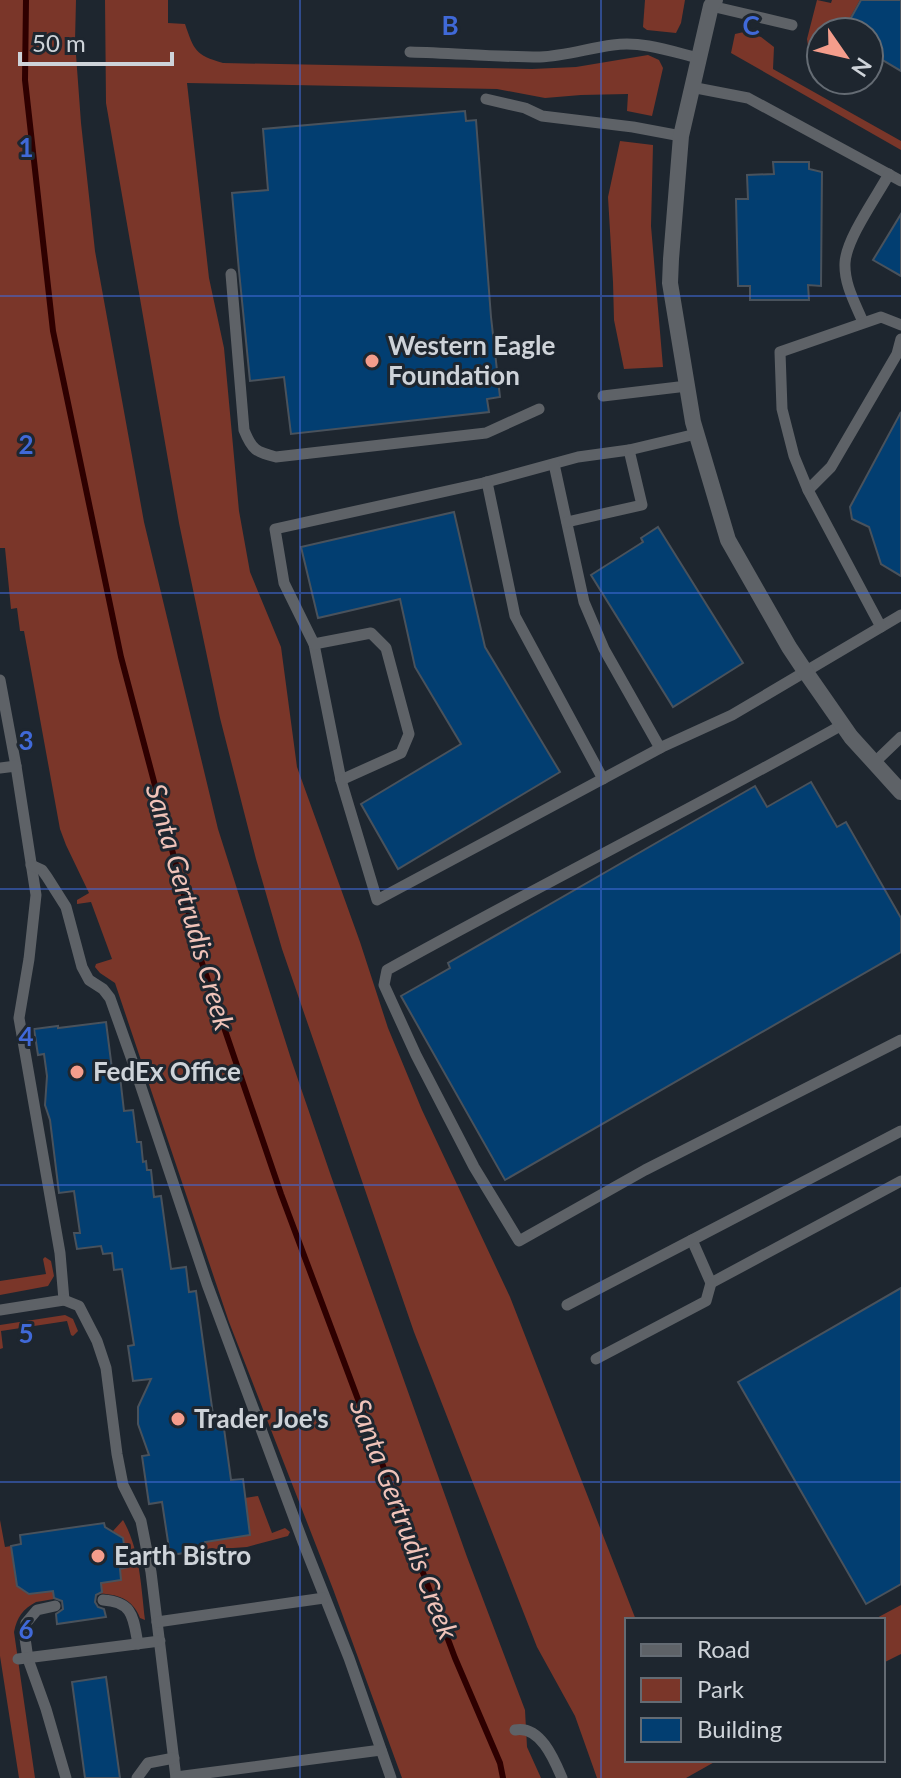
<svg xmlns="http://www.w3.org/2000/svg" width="901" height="1778" viewBox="0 0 901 1778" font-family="Lato,sans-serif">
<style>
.green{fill:#7a3629}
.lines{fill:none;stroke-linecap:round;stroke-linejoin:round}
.stream{stroke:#2e0000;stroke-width:6}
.building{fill:#023e71;stroke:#49525c;stroke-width:2}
.service{stroke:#5e6267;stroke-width:11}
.tertiary{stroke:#5e6267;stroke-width:16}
.grid{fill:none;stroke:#4069d8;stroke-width:2;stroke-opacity:0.55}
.poi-dot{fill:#f49d8c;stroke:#1e262f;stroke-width:3}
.labels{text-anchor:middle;stroke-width:6;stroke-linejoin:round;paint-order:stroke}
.poi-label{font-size:26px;font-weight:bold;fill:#ced3d9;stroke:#1e262f;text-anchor:start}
.water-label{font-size:28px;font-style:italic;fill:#f0c3b9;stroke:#1e262f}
.grid-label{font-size:26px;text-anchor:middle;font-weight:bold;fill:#4069d8;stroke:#1e262f;stroke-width:6;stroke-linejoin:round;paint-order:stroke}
</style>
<rect width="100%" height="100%" fill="#1e262f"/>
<g class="green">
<polygon points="0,0 76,0 75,41 81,123 95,251 144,522 218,829 292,1062 331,1176 467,1557 525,1710 527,1747 541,1778 402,1778 333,1589 229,1322 115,983 100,973 95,967 96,964 112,959 91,902 77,904 77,900 89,893 66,845 60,829 24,631 20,631 17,608 11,609 5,548 0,548"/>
<path d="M105 0H168V23L185 24C194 50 195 55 223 63L532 69 576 67 648 55 659 60 663 68 652 116 627 111 628 94 581 95 545 98 497 89 187 83 209 278 224 348 239 511 250 572 281 647 297 767 360 942 388 1028 422 1110 510 1297 636 1620H627V1760H718L686 1778H597L575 1716 537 1647 414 1332 282 949 256 859 220 718 179 523 106 103Z"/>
<polygon points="645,0 685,0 681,23 676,33 647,30 643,27"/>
<polygon points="817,0 831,3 832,0 860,0 842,32 821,32 821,43 812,47 808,46 807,39"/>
<polygon points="744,32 761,37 774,47 773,69 901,141 901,150 731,53 735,34"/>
<polygon points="620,141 653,145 651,226 663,367 624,369 614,320 613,282 608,197"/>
<polygon points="45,1257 51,1261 54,1276 48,1286 0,1295 0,1281 46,1274 43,1259"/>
<polygon points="65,1315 73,1319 78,1331 73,1336 71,1335 67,1321 1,1331 3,1348 0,1349 0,1325"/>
<polygon points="258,1496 272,1533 285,1528 290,1532 288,1536 247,1547 206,1550 205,1542 250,1535 245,1498"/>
<path d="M0 1520 5 1547 11 1546 17 1586 29 1594 121 1580 120 1569 128 1567 123 1538 113 1531 123 1520C140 1550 141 1586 145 1620L140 1618C126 1578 67 1598 36 1602 23 1609 17 1617 14 1632L35 1778H19L0 1656Z"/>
<polygon points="901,1605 901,1654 883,1663 883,1620 873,1620"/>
</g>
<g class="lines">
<polyline class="stream" points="26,0 25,80 53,331 121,657 202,963 281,1194 455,1658 500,1763 503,1778"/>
</g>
<g class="building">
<polygon points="861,0 901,0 901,71 869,52 869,32 843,32"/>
<polygon points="465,111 466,121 476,120 491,317 500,397 487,399 489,412 291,434 284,377 250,381 239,271 232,193 268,190 263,129"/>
<polygon points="773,162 809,162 809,169 822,172 821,286 808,285 809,300 750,300 750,286 738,286 736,199 748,199 747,175 774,174"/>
<polygon points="901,214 901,276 873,260"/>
<polygon points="901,412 901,576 881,564 869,527 852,519 850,507"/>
<polygon points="454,512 485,647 560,772 398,869 361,804 461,744 415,667 400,599 318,618 301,547"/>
<polygon points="658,527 743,663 673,707 591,575 643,542 641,538"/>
<polygon points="811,782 837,827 846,822 901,918 901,952 505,1180 401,996 450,968 448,963 755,786 767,807"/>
<polygon points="106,1022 112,1069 119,1068 124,1111 133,1110 137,1142 141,1142 143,1162 146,1161 147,1170 151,1170 154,1197 161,1196 171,1269 186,1267 189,1292 196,1291 214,1422 223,1421 231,1480 243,1479 250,1535 205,1542 206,1550 170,1555 162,1502 149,1504 142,1456 149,1455 138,1424 138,1407 151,1379 133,1381 128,1346 134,1345 122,1269 114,1270 112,1253 103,1254 101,1246 77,1249 74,1233 80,1233 74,1191 59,1193 50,1120 45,1105 47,1076 44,1054 38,1055 34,1029 58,1026 58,1028"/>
<polygon points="901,1288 901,1584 866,1604 738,1382"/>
<polygon points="104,1523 105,1527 123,1538 128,1567 120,1569 121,1580 101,1583 102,1592 96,1595 95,1602 98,1607 104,1609 106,1617 57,1624 56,1614 63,1609 62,1601 54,1598 53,1591 29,1594 17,1586 11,1546 21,1544 20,1535"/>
<polygon points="106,1677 120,1778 85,1778 72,1682"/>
</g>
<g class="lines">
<g class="service">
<polyline points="711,6 792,25"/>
<path d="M410 52C453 53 497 57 540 57 565 56 589 48 613 45 643 41 670 51 698 58"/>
<polyline points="691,87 748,98 901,181"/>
<polyline points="486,99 525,108 542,116 633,127 681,136"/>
<path d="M231 274 244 430C252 450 256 452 276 457L486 433 539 409"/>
<path d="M863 322C855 303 844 284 845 263 846 239 877 196 889 174"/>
<polyline points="603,396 687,386"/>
<polyline points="696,434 629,450 578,457 483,483 275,529 284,583 314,644 341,780 377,900 664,746 732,715 901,615"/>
<polyline points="554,464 584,602 604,649 660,748"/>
<polyline points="487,482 515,616 603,779"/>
<polyline points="808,490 831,467 897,354 901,339"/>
<polyline points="567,522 642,505 629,450"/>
<polyline points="881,627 808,490 794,456 782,409 780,352 881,317 901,325"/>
<polyline points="314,644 371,633 386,648 409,734 401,753 341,780"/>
<polyline points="0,680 16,766"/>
<path d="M842 725C692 809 538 886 387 970L384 985 416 1055 474 1167 519 1241 645 1170 901 1040"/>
<polyline points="874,763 901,737"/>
<polyline points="0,768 16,766 36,895 29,959 19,1018 60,1253 64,1300 0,1310"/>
<polyline points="31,865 42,870 47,877 66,907 82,967 89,980 103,989 110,998 132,1060 207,1284 303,1542 349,1658 391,1778"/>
<polyline points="901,1131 692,1240 711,1283 901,1181"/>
<polyline points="64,1300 79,1306 97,1341 106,1368 117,1454 123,1485 141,1521 151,1572 176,1778"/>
<polyline points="567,1305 692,1240"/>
<polyline points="596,1359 706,1301 711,1283"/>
<path d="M103 1600C134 1602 133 1618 138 1644"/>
<polyline points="55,1606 37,1610 26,1623 24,1631 28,1659 46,1709 66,1778"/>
<polyline points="157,1622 324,1598"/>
<polyline points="18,1659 160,1641"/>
<path d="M515 1730C540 1725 554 1759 562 1778"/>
<polyline points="176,1777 381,1750"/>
<polyline points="137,1778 148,1763 174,1758"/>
</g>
<polyline class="tertiary" points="715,0 711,6 681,136 671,259 670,283 693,422 728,540 789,647 805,671 851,737 901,792"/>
</g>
<path class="grid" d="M300 0V1778M601 0V1778M0 296H901M0 593H901M0 889H901M0 1185H901M0 1482H901"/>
<g class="poi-dot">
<circle cx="372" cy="361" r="8"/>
<circle cx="77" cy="1072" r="8"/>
<circle cx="178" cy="1419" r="8"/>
<circle cx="98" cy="1556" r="8"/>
</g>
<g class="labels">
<g class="poi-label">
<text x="388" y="355">Western Eagle<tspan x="388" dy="30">Foundation</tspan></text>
<text x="93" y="1081">FedEx Office</text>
<text x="194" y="1428">Trader Joe's</text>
<text x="114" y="1565">Earth Bistro</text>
</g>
<g class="water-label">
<text transform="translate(190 907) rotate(74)" y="10">Santa Gertrudis Creek</text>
<text transform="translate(404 1519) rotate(69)" y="10">Santa Gertrudis Creek</text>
</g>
</g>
<g class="grid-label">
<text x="450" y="35">B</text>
<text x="751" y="35">C</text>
<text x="26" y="157">1</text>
<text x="26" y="454">2</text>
<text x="26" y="750">3</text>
<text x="26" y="1046">4</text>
<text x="26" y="1343">5</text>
<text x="26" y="1639">6</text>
</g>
<rect x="625" y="1618" width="260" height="144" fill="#1e262f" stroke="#646b73" stroke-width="2"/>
<rect x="641" y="1644" width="40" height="12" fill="#5e6267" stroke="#646b73" stroke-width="2"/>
<text x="697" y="1658" font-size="24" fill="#ced3d9">Road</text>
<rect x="641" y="1678" width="40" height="24" fill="#7a3629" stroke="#646b73" stroke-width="2"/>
<text x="697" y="1698" font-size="24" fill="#ced3d9">Park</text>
<rect x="641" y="1718" width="40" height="24" fill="#023e71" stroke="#646b73" stroke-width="2"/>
<text x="697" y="1738" font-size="24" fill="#ced3d9">Building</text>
<g transform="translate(845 56) rotate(124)"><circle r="38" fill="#1e262f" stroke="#646b73" stroke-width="2"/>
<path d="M0-6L14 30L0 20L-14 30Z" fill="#f49d8c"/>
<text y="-12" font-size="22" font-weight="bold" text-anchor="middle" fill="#ced3d9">N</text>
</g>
<path d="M20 52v12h152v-12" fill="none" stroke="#ced3d9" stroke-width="4"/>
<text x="32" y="52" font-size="24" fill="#ced3d9" stroke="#1e262f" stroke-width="6" paint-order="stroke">50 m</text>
</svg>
